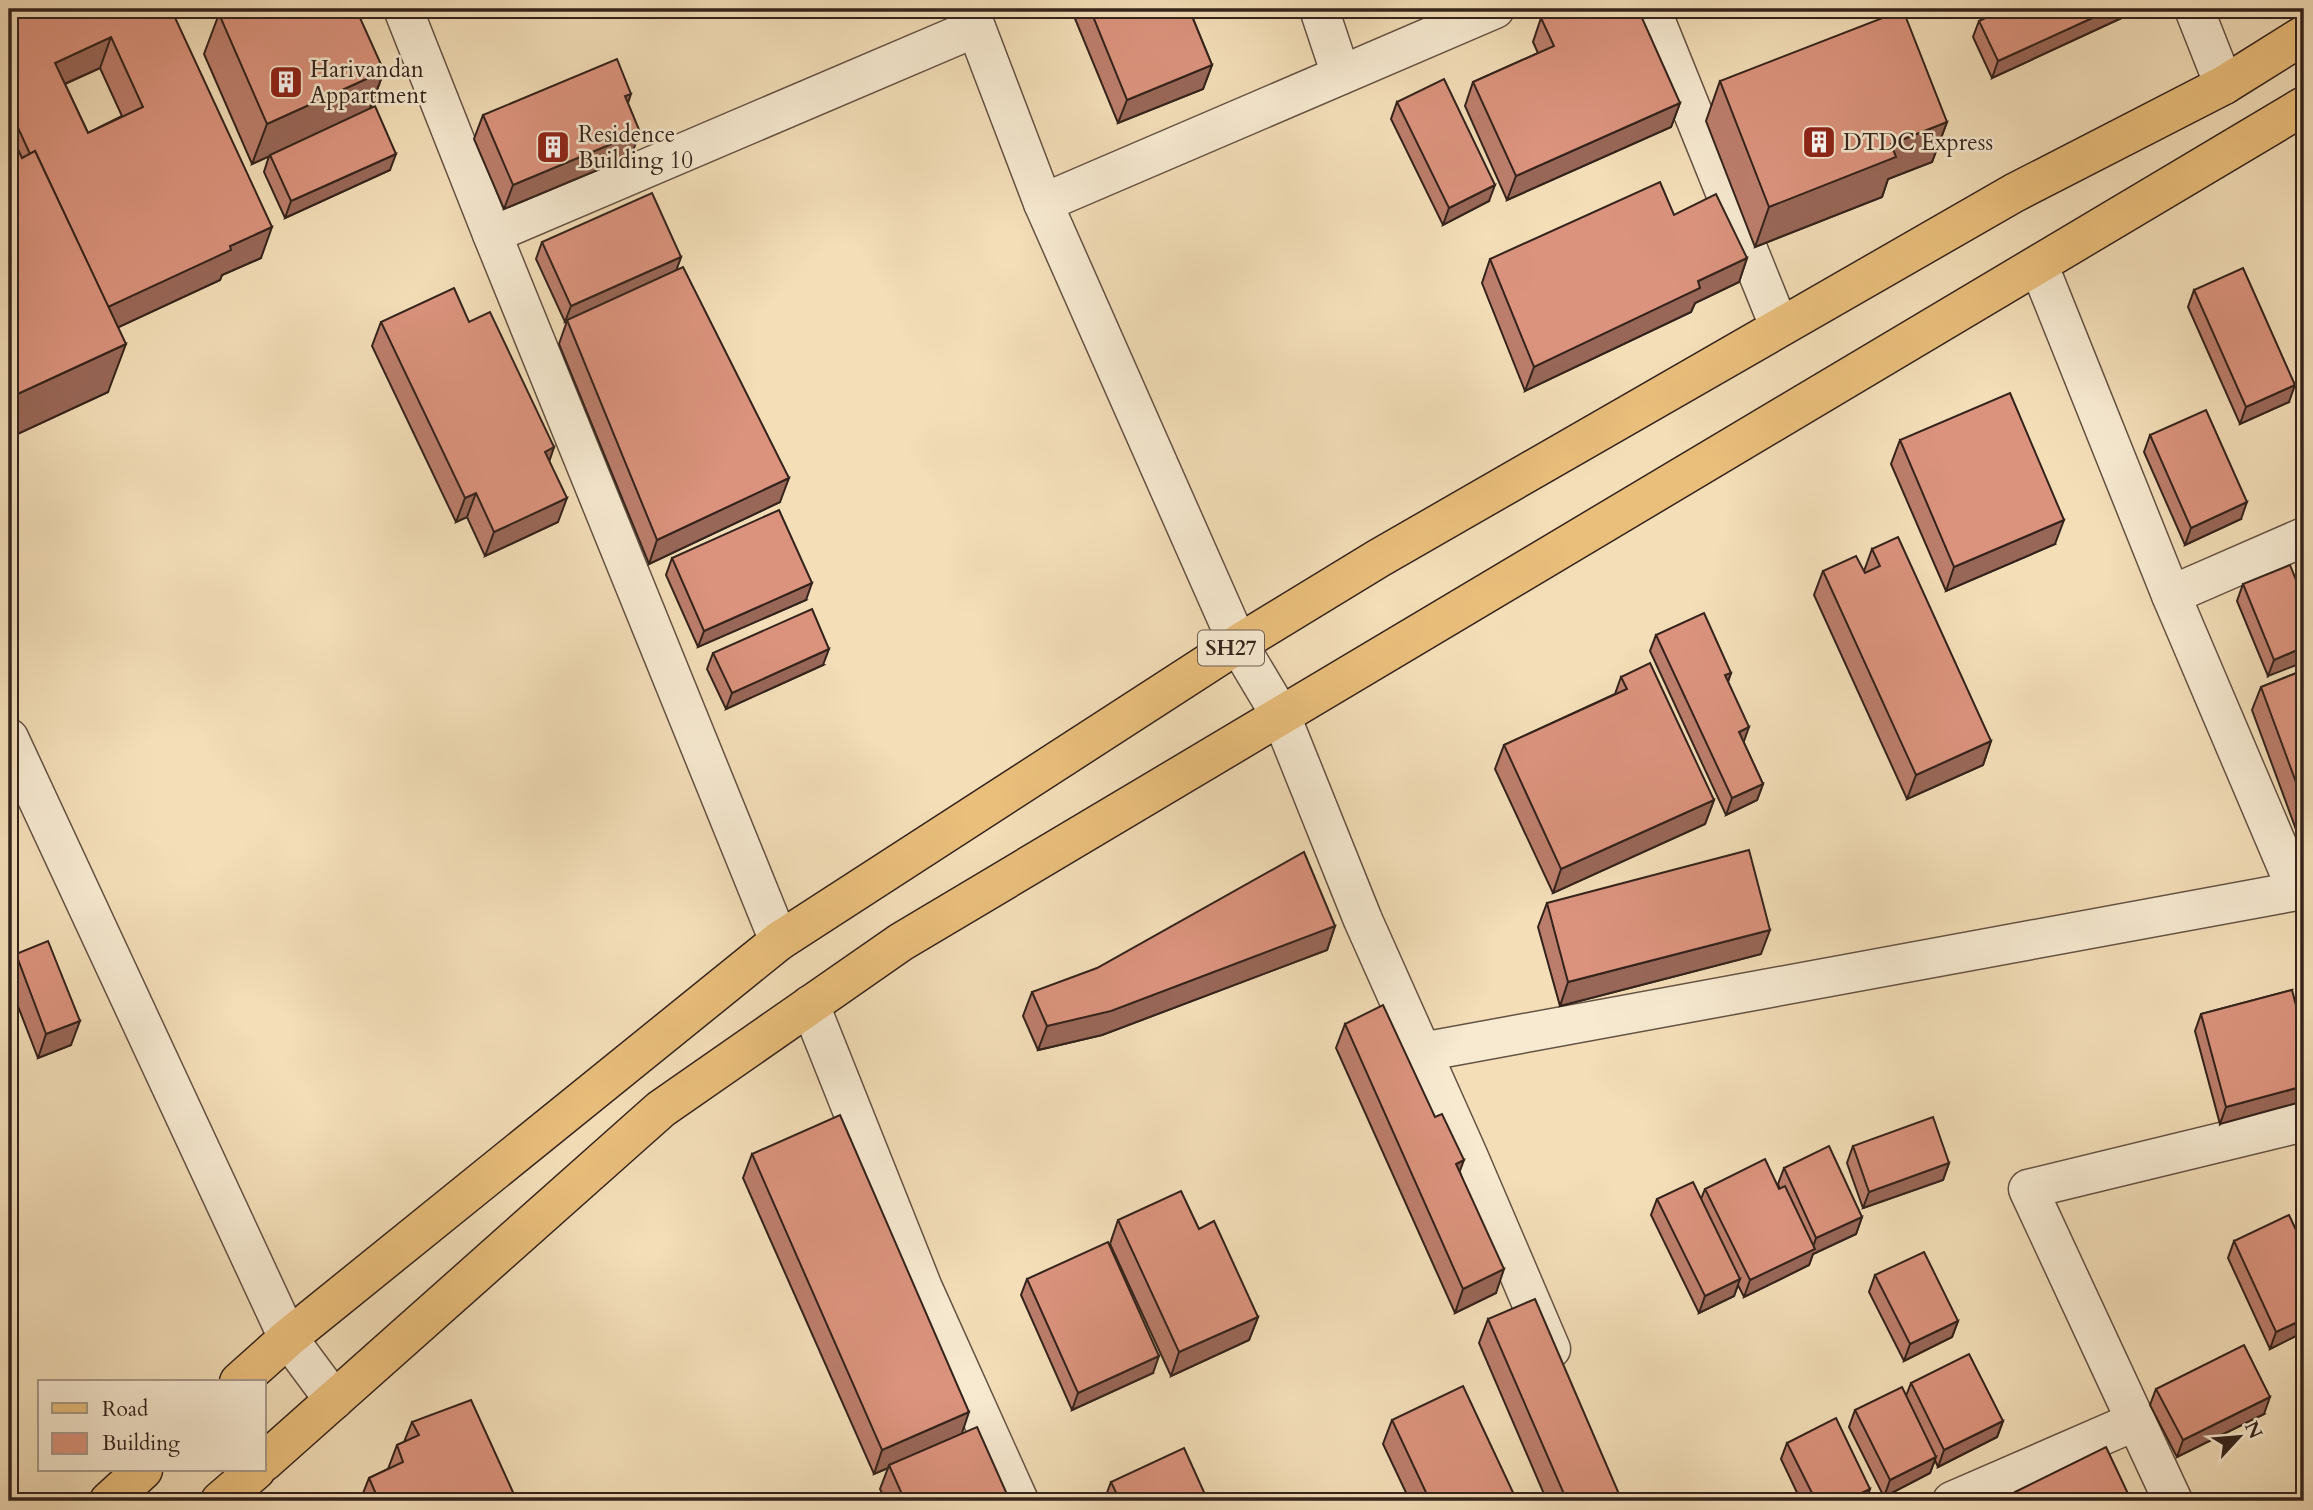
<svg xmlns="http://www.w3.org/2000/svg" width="2313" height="1510" viewBox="0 0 2313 1510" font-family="Cardo,serif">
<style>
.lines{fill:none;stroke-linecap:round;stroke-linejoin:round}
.minor-casing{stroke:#645243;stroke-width:41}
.major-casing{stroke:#34231c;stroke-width:41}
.minor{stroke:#f7ead1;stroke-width:38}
.major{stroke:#eabf7c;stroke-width:38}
.wall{fill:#bc7e6c;stroke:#34231c;stroke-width:2;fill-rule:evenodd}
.shaded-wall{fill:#996758;stroke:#34231c;stroke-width:2}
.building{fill:#db937d;stroke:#34231c;stroke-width:2;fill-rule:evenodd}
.labels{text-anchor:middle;stroke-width:5;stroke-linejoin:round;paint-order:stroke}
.shield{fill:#f7ead1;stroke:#6e5f52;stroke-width:2}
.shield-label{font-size:21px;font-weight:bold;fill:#34231c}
.poi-label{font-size:23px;fill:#34231c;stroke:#f7ead1;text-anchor:start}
</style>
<rect width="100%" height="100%" fill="#f3deb8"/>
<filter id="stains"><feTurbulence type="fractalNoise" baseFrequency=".00286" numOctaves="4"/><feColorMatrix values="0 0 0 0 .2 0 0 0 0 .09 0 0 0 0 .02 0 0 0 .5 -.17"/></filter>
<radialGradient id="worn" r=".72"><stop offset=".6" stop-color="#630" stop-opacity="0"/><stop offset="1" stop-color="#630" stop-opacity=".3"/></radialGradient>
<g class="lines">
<g class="minor-casing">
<g id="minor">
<polyline points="403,9 492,234 779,941"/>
<polyline points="969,9 1043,203 1238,644 1281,716 1363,920 1468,1155 1551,1349"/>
<polyline points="1319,9 1341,75"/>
<polyline points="1651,9 1779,326"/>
<polyline points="2194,9 2224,85"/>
<polyline points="1043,203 1495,9"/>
<polyline points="492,234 975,28"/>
<polyline points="2171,595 2304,537"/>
<polyline points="9,738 288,1338 334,1400"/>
<polyline points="810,1005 923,1288 1019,1501"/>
<polyline points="1422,1052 2297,891 2171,595 2039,266"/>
<polyline points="1952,1501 2136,1421"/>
<polyline points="2173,1501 2028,1189 2304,1122"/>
</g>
</g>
<g class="major-casing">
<g id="major">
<polyline points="239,1382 288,1338 779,941 1238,644 1379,558 2014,193 2224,85 2304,35"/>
<polyline points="264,1462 661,1109 901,942 2304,106"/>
<polyline points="109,1501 143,1470"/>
<polyline points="220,1501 256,1470"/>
</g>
</g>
<use href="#minor" class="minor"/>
<use href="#major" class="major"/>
</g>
<g class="wall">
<path d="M9 9H171L261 258 222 275 220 280 118 327 108 392 9 438ZM100 68 122 116 88 133 65 84Z"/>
<polygon points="1071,9 1189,9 1212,65 1203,89 1118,123"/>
<polygon points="2004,9 2141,9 1992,78 1973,37 1979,21"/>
<polygon points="219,14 384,71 370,109 390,170 285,218 264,172 269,156 252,164 204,54"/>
<polygon points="1541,18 1680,103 1671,127 1507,200 1465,106 1473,82 1538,53 1533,42"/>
<polygon points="1720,81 1947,122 1932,162 1888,179 1882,197 1755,247 1706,121"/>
<polygon points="1397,102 1489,201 1443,225 1391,119"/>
<polygon points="628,104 631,156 504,209 474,139 483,115"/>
<polygon points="1674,215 1747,258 1739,282 1695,303 1691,312 1525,391 1482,283 1490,259"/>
<polygon points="542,242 681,257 676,270 780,502 649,564 559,344 567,321 565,322 536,259"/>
<polygon points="2194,290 2289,402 2240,424 2188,307"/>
<polygon points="381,322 469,322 554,447 549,461 558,522 485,556 467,517 456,522 372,346"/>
<polygon points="2150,435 2241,519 2185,545 2144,452"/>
<polygon points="1900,440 2055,544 1946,591 1891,464"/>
<polygon points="1872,549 1991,741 1983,765 1907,799 1814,595 1823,571 1864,571"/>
<polygon points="672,558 806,600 698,647 666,575"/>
<polygon points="2243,584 2304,600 2268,676 2237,601"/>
<polygon points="1656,635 1731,673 1728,682 1743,741 1763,784 1757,800 1726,815 1650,651"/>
<polygon points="713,653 823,665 726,709 707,669"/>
<polygon points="2304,670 2304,842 2301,843 2252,710 2261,687"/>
<polygon points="1621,677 1714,800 1705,824 1553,893 1495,769 1504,745 1615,694"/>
<polygon points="1547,903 1761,954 1560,1006 1538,927"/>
<polygon points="1335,926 1327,950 1102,1035 1038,1050 1023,1016 1032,992"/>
<polygon points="16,954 71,1045 38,1058 9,983 9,972"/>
<polygon points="2292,990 2220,1124 2195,1031 2201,1014"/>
<polygon points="1345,1024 1460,1172 1496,1293 1455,1313 1336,1048"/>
<polygon points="1853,1146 1949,1163 1943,1180 1863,1208 1847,1163"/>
<polygon points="752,1154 962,1433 1010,1501 886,1501 880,1489 888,1468 874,1474 743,1178"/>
<polygon points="1784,1168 1862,1217 1856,1234 1813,1254 1809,1265 1744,1297 1738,1285 1734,1296 1699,1313 1651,1215 1657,1199 1701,1199 1705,1189 1780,1189 1778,1184"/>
<polygon points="1118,1220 1199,1229 1258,1317 1249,1340 1171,1376 1110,1244"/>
<polygon points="2234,1241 2304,1332 2270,1349 2228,1258"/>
<polygon points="1875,1275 1958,1321 1952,1337 1904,1361 1869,1292"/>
<polygon points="1027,1279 1153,1373 1072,1410 1021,1295"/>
<polygon points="1488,1319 1622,1501 1547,1501 1479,1343"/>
<polygon points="1911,1383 2003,1421 1997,1437 1938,1467 1935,1460 1930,1473 1884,1497 1849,1427 1855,1410 1906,1396"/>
<polygon points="2156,1389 2264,1414 2177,1457 2150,1405"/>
<polygon points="1392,1420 1517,1501 1410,1501 1383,1444"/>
<polygon points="412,1422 517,1501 360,1501 369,1478 388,1469 397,1445 404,1442"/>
<polygon points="1787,1443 1866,1501 1801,1501 1781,1459"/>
<polygon points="1111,1482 1208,1501 1106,1501 1105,1498"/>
<polygon points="2015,1492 2129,1501 2012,1501"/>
</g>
<g class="shaded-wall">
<polygon points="2112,9 2141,9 1992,78 1998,61"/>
<polygon points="111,37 100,68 44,93 55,63"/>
<polygon points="1212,65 1203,89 1118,123 1127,100"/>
<polygon points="384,71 369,111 252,164 267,124"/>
<polygon points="631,94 623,118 625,96"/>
<polygon points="1680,103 1671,127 1507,200 1516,176"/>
<polygon points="1947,122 1932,162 1888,179 1882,197 1755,247 1769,207 1891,144"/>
<polygon points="640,132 631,156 504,209 513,185"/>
<polygon points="396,154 390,170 285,218 291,201"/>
<polygon points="1495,185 1489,201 1443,225 1449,208"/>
<polygon points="272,227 261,258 222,275 220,280 91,340 102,310 230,246"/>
<polygon points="681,257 675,274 565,322 571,306"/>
<polygon points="1747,258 1739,282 1695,303 1691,312 1525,391 1534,367 1698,281"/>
<polygon points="126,344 108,392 9,438 9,398"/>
<polygon points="2295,385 2289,402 2240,424 2246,407"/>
<polygon points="554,447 546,471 545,452"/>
<polygon points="789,478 780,502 649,564 657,540"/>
<polygon points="476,493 467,517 456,522 465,498"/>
<polygon points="567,498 558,522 485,556 494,532"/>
<polygon points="2247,502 2241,519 2185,545 2191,528"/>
<polygon points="2064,520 2055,544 1946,591 1954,567"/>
<polygon points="812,583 806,600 698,647 704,631"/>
<polygon points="2304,647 2304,662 2268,676 2274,660"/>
<polygon points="829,649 823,665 726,709 732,693"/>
<polygon points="1731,673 1725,689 1725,675"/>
<polygon points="1749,727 1743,744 1739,732"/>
<polygon points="1991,741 1983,765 1907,799 1916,775"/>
<polygon points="1763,784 1757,800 1726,815 1732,798"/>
<polygon points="1714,800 1705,824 1553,893 1561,869"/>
<polygon points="1335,926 1327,950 1102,1035 1038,1050 1047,1026"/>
<polygon points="1770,930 1761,954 1560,1006 1568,982"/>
<polygon points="80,1021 71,1045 38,1058 46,1034"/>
<polygon points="2304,1086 2304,1101 2220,1124 2226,1107"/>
<polygon points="1464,1160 1455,1184 1456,1164"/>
<polygon points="1949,1163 1943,1180 1863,1208 1869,1192"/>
<polygon points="1862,1217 1856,1234 1813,1254 1809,1265 1744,1297 1750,1280 1812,1250 1816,1238"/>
<polygon points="1504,1269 1496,1293 1455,1313 1463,1289"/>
<polygon points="1740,1279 1734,1296 1699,1313 1705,1296"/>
<polygon points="1258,1317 1249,1340 1171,1376 1179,1352"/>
<polygon points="2304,1319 2304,1332 2270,1349 2276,1332"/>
<polygon points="1958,1321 1952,1337 1904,1361 1910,1344"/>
<polygon points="1159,1356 1153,1373 1072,1410 1078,1393"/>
<polygon points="2270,1397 2264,1414 2177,1457 2183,1440"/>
<polygon points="969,1412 961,1436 889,1465 888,1468 874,1474 882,1450"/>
<polygon points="2003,1421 1997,1437 1938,1467 1944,1450"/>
<polygon points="1936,1457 1930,1473 1884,1497 1890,1480"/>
<polygon points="1870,1489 1866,1501 1845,1501"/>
</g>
<g class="building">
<path d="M9 9H171L272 227 230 246 231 250 108 307 35 151 30 154 9 108ZM111 37 143 107 88 133 55 63Z"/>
<polygon points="230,9 356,9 384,71 267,124 219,14"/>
<polygon points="1090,9 1189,9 1212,65 1127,100"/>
<polygon points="1562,9 1638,9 1680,103 1516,176 1473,82 1554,46 1541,18"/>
<polygon points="2004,9 2112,9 1998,61 1979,21"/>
<polygon points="1903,10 1947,122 1891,144 1896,157 1769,207 1720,81"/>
<polygon points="617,59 631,94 625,96 640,132 513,185 483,115"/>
<polygon points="1444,79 1495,185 1449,208 1397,102"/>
<polygon points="375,106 396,154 291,201 270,155"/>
<polygon points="9,130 22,158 35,151 126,344 9,398"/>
<polygon points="1660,182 1674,215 1716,194 1747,258 1698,281 1700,288 1534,367 1490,259"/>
<polygon points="652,193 681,257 571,306 542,242"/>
<polygon points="683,267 789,478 657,540 567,320"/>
<polygon points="2243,268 2295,385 2246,407 2194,290"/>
<polygon points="454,288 469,322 490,312 554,447 545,452 567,498 494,532 476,493 465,498 381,322"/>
<polygon points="2010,393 2064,520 1954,567 1900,440"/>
<polygon points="2206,410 2247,502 2191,528 2150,435"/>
<polygon points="779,510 812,583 704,631 672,558"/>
<polygon points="1898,537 1991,741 1916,775 1823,571 1856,556 1865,573 1880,566 1872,549"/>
<polygon points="2290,565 2304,600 2304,647 2274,660 2243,584"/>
<polygon points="812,609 829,649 732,693 713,653"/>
<polygon points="1704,613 1731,673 1725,675 1749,727 1739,732 1763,784 1732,798 1656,635"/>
<polygon points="1650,663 1714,800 1561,869 1504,745 1627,689 1621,677"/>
<polygon points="2304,670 2304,804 2261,687"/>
<polygon points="1749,850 1770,930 1568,982 1547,903"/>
<polygon points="1304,852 1335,926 1111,1011 1047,1026 1032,992 1097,968"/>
<polygon points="48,941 80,1021 46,1034 16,954"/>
<polygon points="2292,990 2304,1036 2304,1086 2226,1107 2201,1014"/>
<polygon points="1383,1005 1435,1117 1442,1114 1464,1160 1456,1164 1504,1269 1463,1289 1345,1024"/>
<polygon points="840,1115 969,1412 882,1450 752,1154"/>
<polygon points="1933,1117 1949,1163 1869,1192 1853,1146"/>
<polygon points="1829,1146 1862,1217 1816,1238 1784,1168"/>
<polygon points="1765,1159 1779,1189 1785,1186 1815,1249 1750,1280 1705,1189"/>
<polygon points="1693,1182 1740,1279 1705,1296 1657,1199"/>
<polygon points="1181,1191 1199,1229 1214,1221 1258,1317 1179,1352 1118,1220"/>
<polygon points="2289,1215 2304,1247 2304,1319 2276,1332 2234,1241"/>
<polygon points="1108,1242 1159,1356 1078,1393 1027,1279"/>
<polygon points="1924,1252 1958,1321 1910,1344 1875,1275"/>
<polygon points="1535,1299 1622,1501 1567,1501 1488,1319"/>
<polygon points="2244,1345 2270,1397 2183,1440 2156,1389"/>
<polygon points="1969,1354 2003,1421 1944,1450 1911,1383"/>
<polygon points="1463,1386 1517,1501 1430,1501 1392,1420"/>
<polygon points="1902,1387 1936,1457 1890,1480 1855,1410"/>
<polygon points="471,1400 517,1501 379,1501 369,1478 403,1462 397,1445 419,1435 412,1422"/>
<polygon points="1836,1418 1870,1489 1845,1501 1816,1501 1787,1443"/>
<polygon points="977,1427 1010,1501 905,1501 889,1465"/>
<polygon points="2106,1447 2130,1498 2123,1501 2020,1501 2015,1492"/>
<polygon points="1184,1448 1208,1501 1120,1501 1111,1482"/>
</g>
<defs>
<g id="building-square" transform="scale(1.75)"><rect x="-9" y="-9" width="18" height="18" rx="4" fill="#8f2418" stroke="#f7ead1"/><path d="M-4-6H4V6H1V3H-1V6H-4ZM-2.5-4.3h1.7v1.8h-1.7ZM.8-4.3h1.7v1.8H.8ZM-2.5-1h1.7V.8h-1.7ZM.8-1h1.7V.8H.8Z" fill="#fff"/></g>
</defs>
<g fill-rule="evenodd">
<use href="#building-square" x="286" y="82"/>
<use href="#building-square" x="1819" y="142"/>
<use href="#building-square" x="553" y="147"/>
</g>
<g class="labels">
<rect class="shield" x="1198" y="630.5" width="66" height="35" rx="5"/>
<g class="shield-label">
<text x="1231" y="655">SH27</text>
</g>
<g class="poi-label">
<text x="310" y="77">Harivandan<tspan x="310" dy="26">Appartment</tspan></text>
<text x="578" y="142">Residence<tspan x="578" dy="26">Building 10</tspan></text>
<text x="1843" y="150">DTDC Express</text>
</g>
</g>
<rect width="2313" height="1510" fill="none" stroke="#f3deb8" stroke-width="35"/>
<rect x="10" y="10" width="2292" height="1489" fill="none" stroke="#34231c" stroke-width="3.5"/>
<rect x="18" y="18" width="2278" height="1475" fill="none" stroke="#34231c" stroke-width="2"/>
<rect x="38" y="1380" width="228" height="91" fill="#f7ead1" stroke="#a99a89" stroke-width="2"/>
<rect x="52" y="1403" width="35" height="10" fill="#eabf7c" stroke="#a99a89" stroke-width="2"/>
<text x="102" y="1416" font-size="21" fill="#34231c">Road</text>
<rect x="52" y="1433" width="35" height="21" fill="#db937d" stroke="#a99a89" stroke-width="2"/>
<text x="102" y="1450" font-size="21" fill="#34231c">Building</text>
<g transform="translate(2239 1437) rotate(64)" stroke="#f7ead1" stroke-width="5" paint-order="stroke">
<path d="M0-5L12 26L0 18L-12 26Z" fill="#34231c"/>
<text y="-10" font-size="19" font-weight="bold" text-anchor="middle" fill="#34231c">N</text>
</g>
<rect width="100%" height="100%" filter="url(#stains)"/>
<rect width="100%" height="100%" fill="url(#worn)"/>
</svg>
